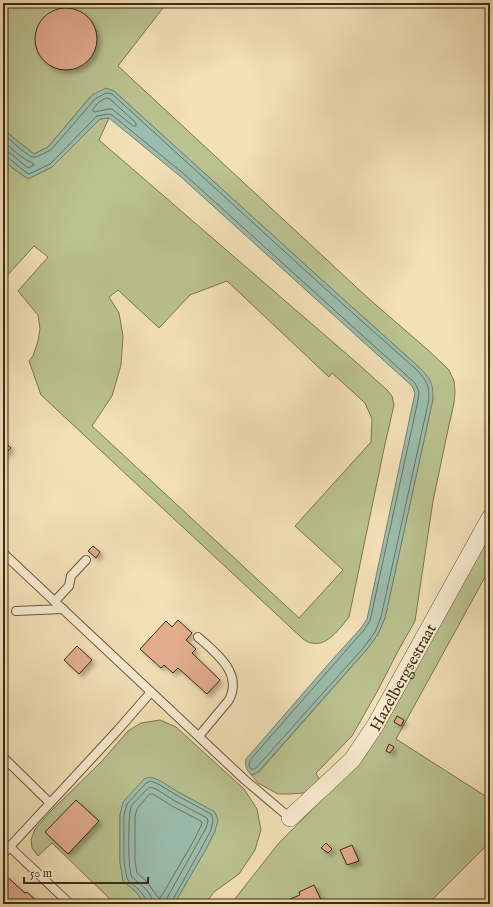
<svg xmlns="http://www.w3.org/2000/svg" width="493" height="907" viewBox="0 0 493 907" font-family="'IM FELL English',serif">
<style>
.green{fill:#bac28f;stroke:#7c7651;fill-rule:evenodd}
.water{fill:#9bbdad;stroke:#75836f}
.lines{fill:none;stroke-linecap:round;stroke-linejoin:round}
.shore{stroke:#6c7460;stroke-width:1}
.building{fill:#e2ac8d;stroke:#3d2b13;filter:url(#shadow)}
.lane-casing{stroke:#6a583c;stroke-width:10}
.street-casing{stroke:#6a583c;stroke-width:18}
.lane{stroke:#f7ebd0;stroke-width:8}
.street{stroke:#f7ebd0;stroke-width:17}
.labels{text-anchor:middle;stroke-width:3;stroke-linejoin:round;paint-order:stroke}
.street-label{font-size:16px;fill:#3d2b13;stroke:#f7ebd0}
</style>
<defs>
<filter id="shadow"><feDropShadow dx="3.5" dy="3.5" stdDeviation="2" flood-color="#0004"/></filter>
</defs>
<rect width="100%" height="100%" fill="#f3e0b7"/>
<filter id="stains"><feTurbulence type="fractalNoise" baseFrequency=".005" numOctaves="4"/><feColorMatrix values="0 0 0 0 .2 0 0 0 0 .09 0 0 0 0 .02 0 0 0 .5 -.17"/></filter>
<radialGradient id="worn" r=".72"><stop offset=".6" stop-color="#630" stop-opacity="0"/><stop offset="1" stop-color="#630" stop-opacity=".3"/></radialGradient>
<g class="green">
<polygon points="3,3 165,3 166,4 118,66 368,298 428,350 449,370 454,381 455,392 454,403 449,425 433,501 415,621 398,651 378,690 352,736 316,773 321,783 304,793 290,794 278,794 258,783 249,772 252,775 259,772 368,648 378,634 385,618 433,399 421,369 322,280 114,91 92,95 48,147 34,154 20,143 3,129"/>
<path d="M109 118 99 140 357 363 387 390 392 396 394 405 385 444 349 617C341 627 327 647 312 643 309 643 306 641 303 639L41 395 29 361 33 356 38 341 40 329 38 315 18 291 48 257 34 246 5 278 3 277V159L10 166 28 179 52 167 100 119ZM227 281 329 377 332 373 365 403 372 419 371 442 295 526 343 570 299 618 92 426 112 396 121 365 123 336 119 313 109 297 118 290 159 328 190 295Z"/>
<polygon points="490,534 490,568 396,739 490,799 490,842 428,904 231,904 278,844 365,756"/>
<polygon points="160,720 176,727 244,789 257,809 261,830 255,850 239,874 214,892 205,904 174,904 206,849 215,831 206,807 180,793 120,815 120,862 123,881 136,892 145,904 115,904 52,843 38,856 32,848 31,840 35,829 52,810 102,761 128,731 141,723"/>
</g>
<g class="water">
<path d="M106 88 114 91 322 280 421 369C431 380 433 383 433 399L385 618 378 634 368 648 258 772 252 775C246 770 245 767 246 759L332 660 361 628 367 619 415 393 412 386 181 177 109 118 100 119 52 167 28 179 10 166 3 159V129L20 143 34 154 48 147 92 95Z"/>
<polygon points="150,777 159,780 180,793 215,812 218,820 215,831 206,849 174,904 145,904 136,892 123,881 120,862 120,815 123,802 144,779"/>
</g>
<g class="lines">
<g class="shore">
<polygon points="106,98 110,99 136,123 136,126 133,126 112,109 108,109 95,112 93,111 93,109 98,103"/>
<path d="M3 134 17 146 31 157H36L51 150 95 99 106 93 112 94 319 283 418 371C427 382 429 385 429 399L381 617 375 632 365 646 256 768 254 769H251L249 766 250 760 335 663 364 630 370 621 418 400 419 392 415 383 184 174 112 115 108 114 97 116 50 164 29 174 27 173 7 157H3"/>
<path d="M3 141C12 149 22 159 33 163L34 165 28 168 10 153 3 152"/>
<polygon points="150,794 153,794 172,806 199,820 202,822 201,826 193,842 161,897 160,898 158,897 147,882 137,873 135,861 135,816 137,809"/>
<polyline points="148,904 147,900 139,890 127,879 124,862 124,815 127,804 146,783 151,781 158,784 178,796 211,814 213,820 211,830 202,847 172,901 171,904"/>
<path d="M153 904C153 895 144 887 138 882 135 880 132 878 131 875 128 867 128 815 131 807 133 803 146 790 150 787L156 789 175 801 207 818 208 821 206 828 167 898 166 904"/>
</g>
</g>
<g class="building">
<circle cx="66" cy="39" r="31"/>
<polygon points="3,440 11,448 3,456"/>
<polygon points="93,546 100,552 96,558 88,551"/>
<polygon points="178,620 192,633 186,640 196,649 192,653 220,680 207,694 178,668 173,673 164,665 161,668 140,649 166,621 172,627"/>
<polygon points="77,646 92,660 79,674 64,660"/>
<polygon points="397,716 404,720 401,726 394,722"/>
<polygon points="389,744 394,747 390,753 386,751"/>
<polygon points="76,800 99,821 68,854 45,832"/>
<polygon points="326,843 332,849 328,853 321,848"/>
<polygon points="352,845 359,861 347,865 340,850"/>
<polygon points="5,875 25,893 27,892 40,904 3,904 3,878"/>
<polygon points="314,885 323,904 290,904 288,900 300,895 299,892"/>
</g>
<g class="lines">
<g class="lane-casing">
<g id="lane">
<polyline points="3,553 245,780 290,818"/>
<polyline points="55,601 69,586 71,576 86,560"/>
<polyline points="16,611 63,609"/>
<path d="M198 637C216 653 243 673 229 700L199 736"/>
<polyline points="3,757 50,803"/>
<polyline points="10,847 70,904"/>
<polyline points="3,854 117,731 151,692"/>
</g>
</g>
<g class="street-casing">
<g id="street">
<path id="s1" d="M290 818 352 760 375 726 490 518"/>
</g>
</g>
<use href="#lane" class="lane"/>
<use href="#street" class="street"/>
</g>
<g class="labels">
<g class="street-label">
<text dy="6" stroke="none"><textPath href="#s1" startOffset="182">Hazelbergsestraat</textPath></text>
</g>
</g>
<rect width="493" height="907" fill="none" stroke="#f3e0b7" stroke-width="16"/>
<rect x="4" y="4" width="485" height="899" fill="none" stroke="#3d2b13" stroke-width="2"/>
<rect x="8" y="8" width="477" height="891" fill="none" stroke="#3d2b13"/>
<path d="M24 877v6h124v-6" fill="none" stroke="#3d2b13" stroke-width="2"/>
<text x="30" y="877" font-size="12" fill="#3d2b13" stroke="#f7ebd0" stroke-width="3" paint-order="stroke">50 m</text>
<rect width="100%" height="100%" filter="url(#stains)"/>
<rect width="100%" height="100%" fill="url(#worn)"/>
</svg>
